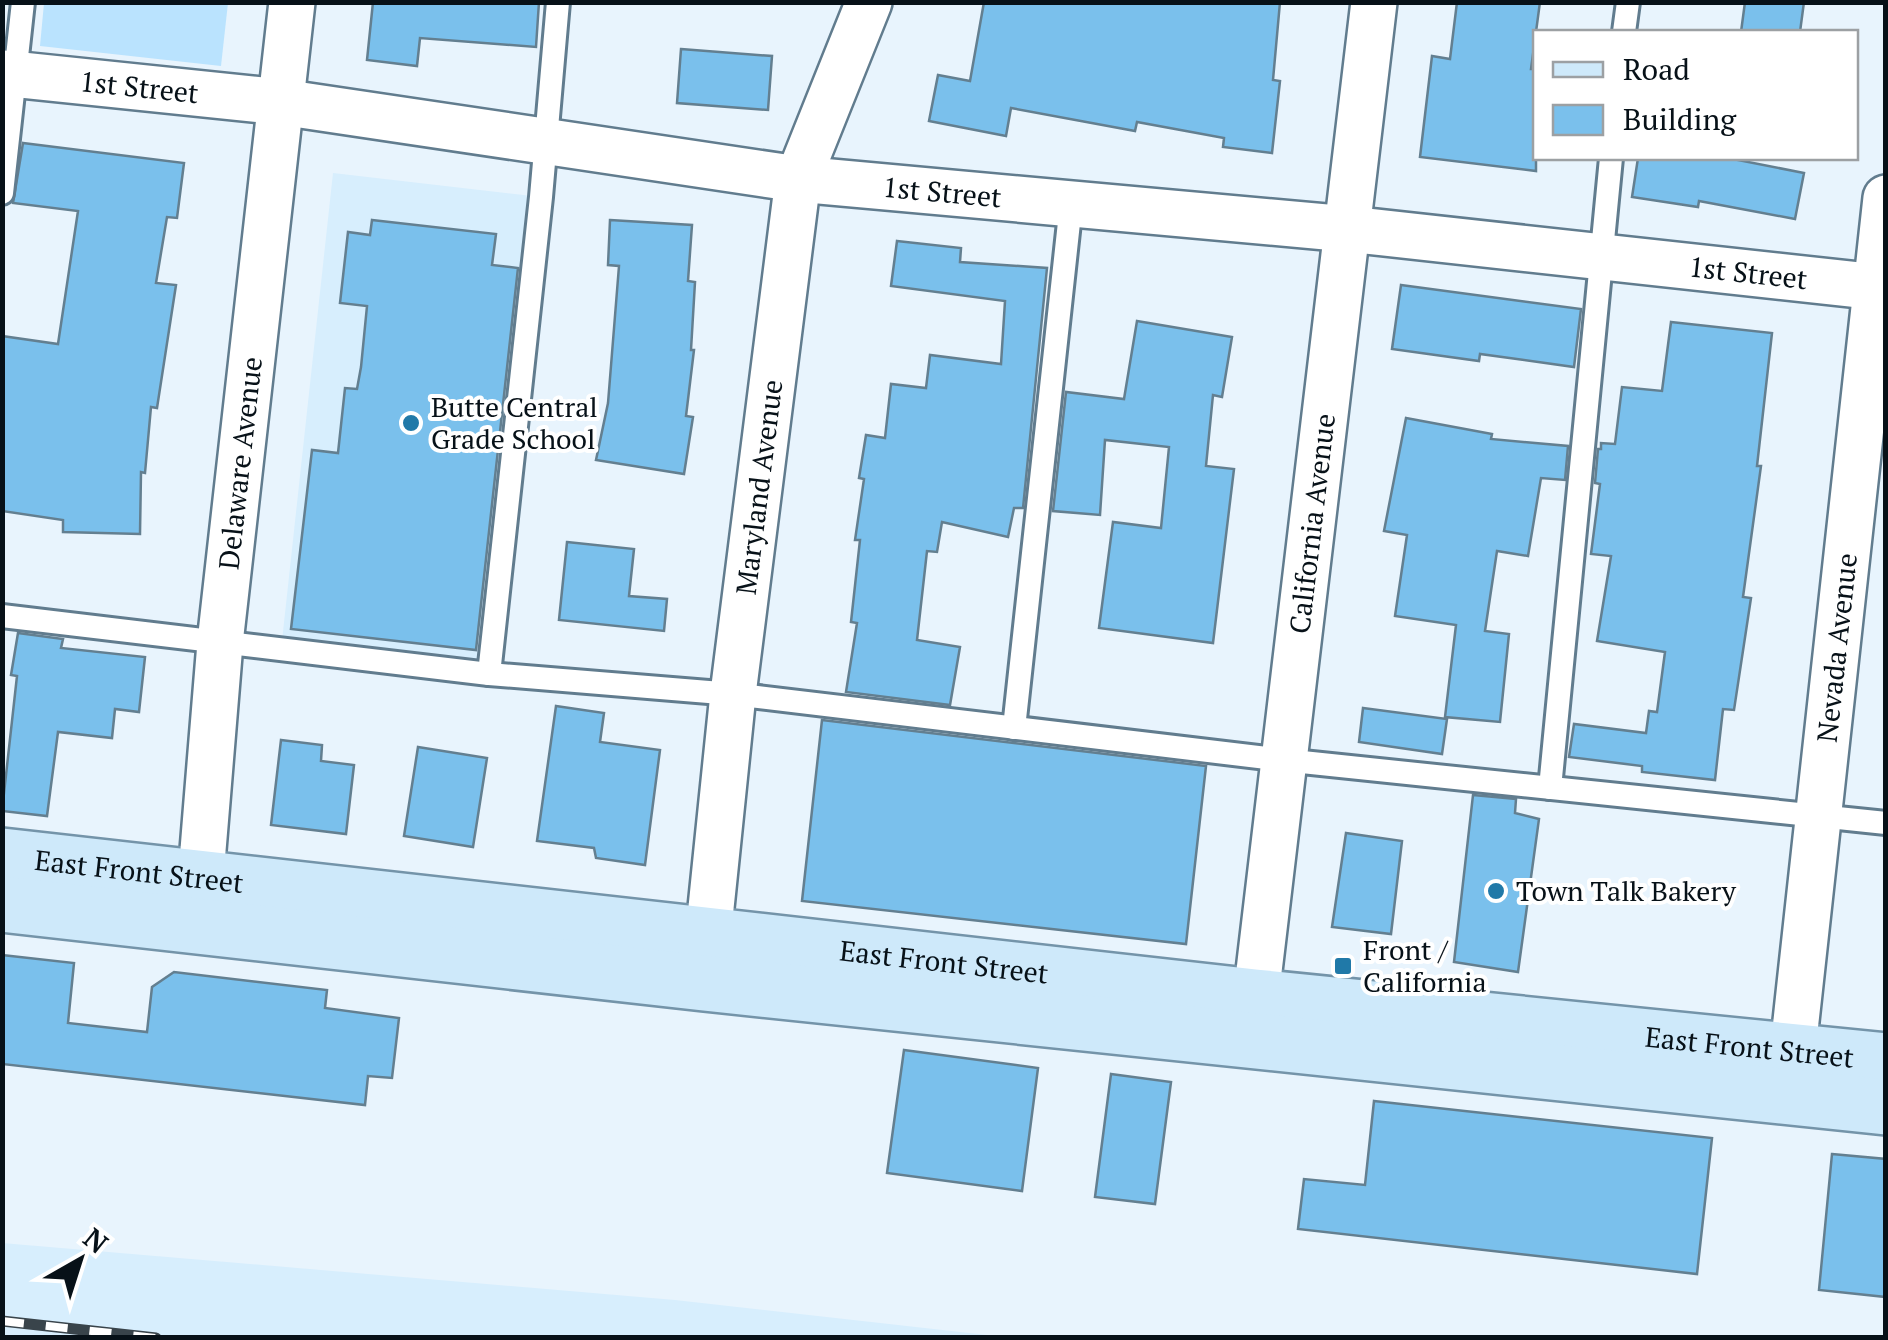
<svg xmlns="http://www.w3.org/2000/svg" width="1888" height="1340" viewBox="0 0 1888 1340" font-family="'PT Serif',serif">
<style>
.built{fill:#d7eefd}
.green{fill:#bae3fe}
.building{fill:#7ac0ec;stroke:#637f90;stroke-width:2.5}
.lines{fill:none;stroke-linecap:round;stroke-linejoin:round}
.lane-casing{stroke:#617c8e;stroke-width:28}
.street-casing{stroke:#617c8e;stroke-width:50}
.primary-casing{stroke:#7494a9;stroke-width:60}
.lane{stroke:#fff;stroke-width:22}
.street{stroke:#fff;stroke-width:45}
.primary{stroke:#cee9fa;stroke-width:55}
.rail-casing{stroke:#39444b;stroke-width:11}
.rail{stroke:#fff;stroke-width:8;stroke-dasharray:22;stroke-linecap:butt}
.poi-dot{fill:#2079a8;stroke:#fff;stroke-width:4}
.labels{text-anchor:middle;stroke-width:8;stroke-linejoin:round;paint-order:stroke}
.street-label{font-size:28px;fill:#071118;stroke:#fff}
.poi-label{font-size:28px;fill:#071118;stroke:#fff;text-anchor:start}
</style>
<rect width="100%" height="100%" fill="#e8f4fd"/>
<g class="built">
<polygon points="333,173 541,197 489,674 281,650"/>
<polygon points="2,1243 675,1300 1005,1337 3,1337"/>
</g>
<polygon class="green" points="44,3 228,3 221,66 40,46"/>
<g class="building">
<polygon points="373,2 539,2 536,47 420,38 417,66 367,60"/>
<polygon points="984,2 1280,2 1273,80 1280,81 1272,153 1223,147 1224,138 1137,122 1135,131 1011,108 1006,136 929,121 938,75 970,81"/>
<polygon points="1457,2 1540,2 1531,69 1536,69 1536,171 1420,157 1432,56 1450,59"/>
<polygon points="1745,2 1804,2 1800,32 1741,32"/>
<polygon points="681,49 772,56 768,110 677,103"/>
<polygon points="23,143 184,163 177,218 167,217 156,283 176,285 157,408 151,407 145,473 141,472 140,534 63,532 63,520 2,511 2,336 58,344 78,211 13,203"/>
<polygon points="1638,158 1728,158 1804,173 1795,219 1699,201 1698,207 1632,197"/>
<polygon points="372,220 496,234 492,265 518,268 476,650 291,629 312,450 338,453 345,388 357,389 361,367 367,306 340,303 348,232 370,235"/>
<polygon points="610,220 692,225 688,281 695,282 691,350 694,350 686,416 693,417 684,474 596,460 608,403 619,266 608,265"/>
<polygon points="897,241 961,248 960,262 1047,268 1023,508 1014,508 1008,537 942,522 937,552 927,551 917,640 960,647 950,705 846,692 857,623 851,622 860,540 855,540 864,479 859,478 866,435 885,438 891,384 926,388 930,355 1001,364 1005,301 891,286"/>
<polygon points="1401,285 1581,309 1574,367 1480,354 1479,361 1392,349"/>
<polygon points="1137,321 1232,337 1222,397 1213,395 1206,466 1234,469 1213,643 1099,628 1113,522 1161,528 1169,447 1105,440 1100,515 1053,511 1066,392 1124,399"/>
<polygon points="1671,322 1772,333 1757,466 1761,466 1743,597 1751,598 1734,710 1723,709 1715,780 1642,772 1642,766 1569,757 1574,724 1646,733 1649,711 1657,712 1665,652 1597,641 1611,556 1591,554 1600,484 1595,483 1598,449 1601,449 1601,443 1615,444 1622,387 1662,391"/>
<polygon points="1406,418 1492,434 1491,439 1568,446 1565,480 1541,478 1528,556 1497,551 1485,631 1509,634 1500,722 1445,717 1456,625 1395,616 1407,535 1384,531"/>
<polygon points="567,542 634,549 629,596 667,599 664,631 559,620"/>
<polygon points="18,633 63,639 61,648 145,657 139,712 115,709 112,738 58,732 47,816 2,811 17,676 11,675"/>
<polygon points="556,706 604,713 600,742 660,750 645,865 596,858 594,848 537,841"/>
<polygon points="1363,708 1447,719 1442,754 1359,742"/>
<polygon points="822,720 1206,766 1186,944 802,901"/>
<polygon points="281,740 322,745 321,761 354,765 346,834 271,825"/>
<polygon points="418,747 487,758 473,847 404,836"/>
<polygon points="1473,795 1516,799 1515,813 1539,819 1518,972 1454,962"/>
<polygon points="1346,833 1402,841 1391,934 1332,927"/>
<polygon points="2,955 74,963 68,1023 147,1032 152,987 174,972 327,990 325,1008 399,1018 392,1078 368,1076 365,1105 2,1064"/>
<polygon points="904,1050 1038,1068 1022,1191 887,1173"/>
<polygon points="1111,1074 1171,1082 1155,1204 1095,1197"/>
<polygon points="1374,1101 1712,1138 1697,1274 1298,1229 1304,1179 1365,1185"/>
<polygon points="1832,1154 1886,1159 1886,1297 1819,1290"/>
</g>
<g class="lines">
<g class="lane-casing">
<g id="lane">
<polyline points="1624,32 1628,2"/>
<polyline points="2,193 23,2"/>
<polyline points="2,616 489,674 733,694 1283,760 1886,823"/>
<polyline points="489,674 541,197 558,2"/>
<polyline points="1014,728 1071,204"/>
<polyline points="1550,788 1611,158"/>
</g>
</g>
<g class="street-casing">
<g id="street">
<path id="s1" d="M2 73 281 102 798 179 1348 229 1886 288"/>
<path id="s2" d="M198 911 220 643 292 2"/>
<path id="s3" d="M705 966 733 694 798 179 869 2"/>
<path id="s4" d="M1252 1030 1374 2"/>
<path id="s5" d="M1789 1085 1886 198"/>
</g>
</g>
<g class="primary-casing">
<g id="primary">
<path id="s6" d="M2 856 1255 997 1886 1061"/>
<polyline points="2,904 704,983 1886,1107"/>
</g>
</g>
<use href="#lane" class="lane"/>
<use href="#street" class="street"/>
<use href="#primary" class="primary"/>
<g class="rail-casing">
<polyline id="rail" points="2,1321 156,1338"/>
</g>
<use href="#rail" class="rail"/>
</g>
<g class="poi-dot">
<circle cx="411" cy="423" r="10"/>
<circle cx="1496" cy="891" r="10"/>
<rect x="1333" y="956" width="20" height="20" rx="5"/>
</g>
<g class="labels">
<g class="street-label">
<text dy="10" stroke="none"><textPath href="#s1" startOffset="138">1st Street</textPath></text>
<text dy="10" stroke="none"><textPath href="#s1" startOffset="948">1st Street</textPath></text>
<text dy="10" stroke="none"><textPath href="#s1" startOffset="1758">1st Street</textPath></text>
<text dy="10" stroke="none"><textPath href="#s2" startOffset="450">Delaware Avenue</textPath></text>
<text dy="10" stroke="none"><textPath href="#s3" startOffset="482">Maryland Avenue</textPath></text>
<text dy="10" stroke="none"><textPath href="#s4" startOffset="510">California Avenue</textPath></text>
<text dy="10" stroke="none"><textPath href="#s5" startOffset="440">Nevada Avenue</textPath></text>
<text dy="10" stroke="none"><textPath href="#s6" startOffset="138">East Front Street</textPath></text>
<text dy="10" stroke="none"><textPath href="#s6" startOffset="948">East Front Street</textPath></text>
<text dy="10" stroke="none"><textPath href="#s6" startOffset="1758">East Front Street</textPath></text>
</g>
<g class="poi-label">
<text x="431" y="417">Butte Central<tspan x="431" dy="32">Grade School</tspan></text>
<text x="1516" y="901">Town Talk Bakery</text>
<text x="1363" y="960">Front /<tspan x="1363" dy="32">California</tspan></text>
</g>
</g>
<rect width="1888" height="1340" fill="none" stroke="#071118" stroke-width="10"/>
<rect x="1533" y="30" width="325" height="130" fill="#ffffff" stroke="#9ca0a3" stroke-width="2.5"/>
<rect x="1553" y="62" width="50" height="15" fill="#cee9fa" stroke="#9ca0a3" stroke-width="2.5"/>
<text x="1623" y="80" font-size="30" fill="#071118">Road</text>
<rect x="1553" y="105" width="50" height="30" fill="#7ac0ec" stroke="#9ca0a3" stroke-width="2.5"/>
<text x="1623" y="130" font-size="30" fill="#071118">Building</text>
<g transform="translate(80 1260) rotate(39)" stroke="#ffffff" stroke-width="8" paint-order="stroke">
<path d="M0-8L18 38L0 25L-18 38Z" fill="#071118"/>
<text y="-15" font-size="28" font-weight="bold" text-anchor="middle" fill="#071118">N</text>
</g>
</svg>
